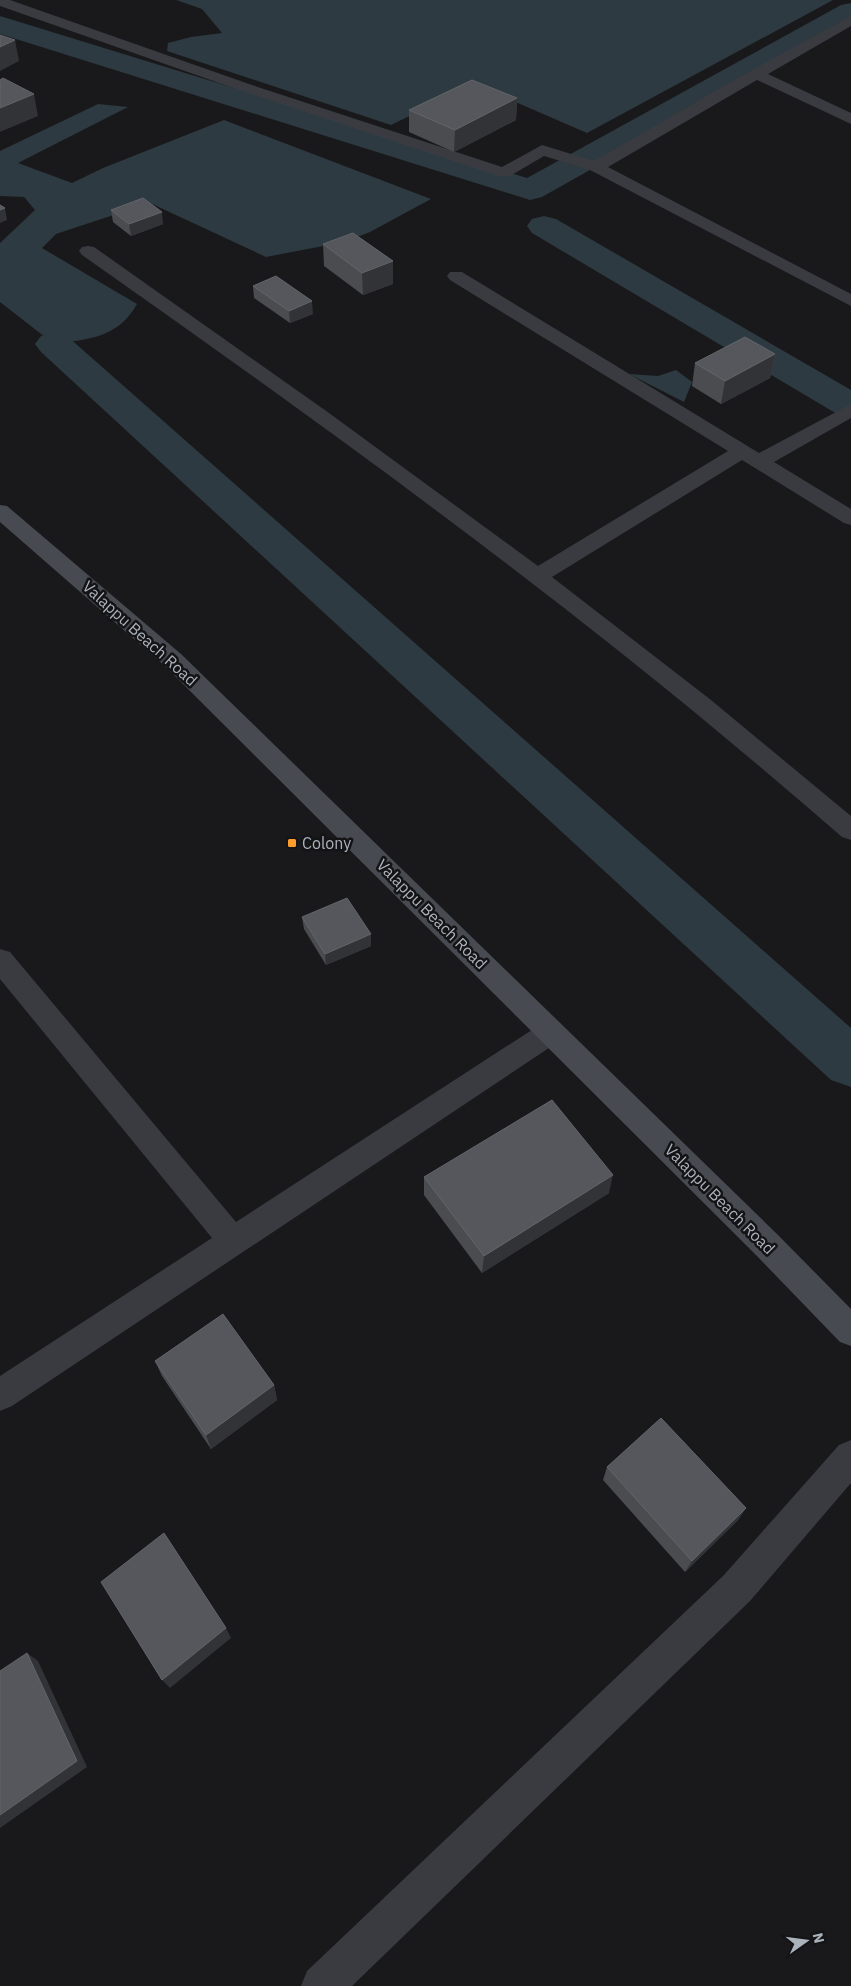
<svg xmlns="http://www.w3.org/2000/svg" width="851" height="1986" viewBox="0 0 851 1986" font-family="'IBM Plex Sans',sans-serif">
<style>
.water{fill:#2d3a41}
.lines{fill:none;stroke-linecap:round;stroke-linejoin:round}
.canal{fill:#2d3a41;fill-rule:evenodd}
.street{fill:#393b41;fill-rule:evenodd}
.secondary{fill:#474b51;fill-rule:evenodd}
.wall{fill:#4a4c50}
.shaded-wall{fill:#323336}
.building{fill:#55575c;stroke:#62656b}
.poi-dot{fill:#ff9e2d;stroke:#141416;stroke-width:2}
.labels{text-anchor:middle;stroke-width:5;stroke-linejoin:round;paint-order:stroke}
.street-label{font-size:16px;fill:#aab2bc;stroke:#141416}
.poi-label{font-size:16px;fill:#aab2bc;stroke:#141416;text-anchor:start}
</style>
<rect width="100%" height="100%" fill="#19191b"/>
<g class="water">
<polygon points="176,0 833,0 587,133 481,87 471,86 391,125 167,51 168,43 191,37 222,33 202,9"/>
<path d="M98 104 128 107 18 163 72 183 103 168 224 120 431 199 370 232 344 242 266 257 150 203 56 234 42 248 137 304C118 338 89 339 54 344L0 302V243L35 210 24 197 0 196V151Z"/>
<polygon points="676,370 692,382 684,402 629,374 658,376"/>
</g>
<g class="lines">
<g class="canal">
<polygon points="851,3 851,23 542,197 530,200 0,34 0,16 527,178 841,5"/>
<polygon points="544,216 556,219 851,390 851,418 837,414 532,233 527,226 532,219"/>
<polygon points="54,333 67,336 851,1028 851,1087 831,1080 41,352 35,344 41,336"/>
</g>
<g class="street">
<polygon points="0,0 10,0 249,84 502,167 542,145 594,161 750,71 851,16 851,26 768,74 851,113 851,124 757,80 608,167 851,294 851,306 590,170 544,156 510,176 498,176 239,90 0,6"/>
<path d="M88 246 94 247 329 413 538 566 728 451 450 280 447 276 450 272H462L759 453 851 404V418L774 462 851 509V525L844 523 742 460 552 577 711 700 851 816V840L842 837C769 774 696 712 620 652 445 513 264 383 82 255L79 251 82 247Z"/>
<polygon points="0,949 10,952 236,1222 541,1024 551,1020 561,1024 565,1032 561,1040 12,1406 0,1411 0,1376 212,1238 0,979"/>
<polygon points="851,1440 851,1483 750,1601 352,1986 301,1986 307,1971 724,1575 839,1445"/>
</g>
<polygon class="secondary" points="0,505 7,506 181,654 777,1234 851,1309 851,1346 840,1342 755,1254 165,666 0,522"/>
</g>
<g class="wall">
<polygon points="517,98 516,120 454,152 409,132 409,110"/>
<polygon points="111,210 163,224 131,236 113,222"/>
<polygon points="323,244 393,284 363,295 324,266"/>
<polygon points="253,286 313,314 290,323 254,298"/>
<polygon points="775,354 770,378 721,404 692,386 695,363"/>
<polygon points="302,917 371,946 326,965 304,929"/>
<polygon points="424,1177 609,1193 482,1273 424,1195"/>
<polygon points="155,1361 274,1385 277,1400 211,1449 162,1376"/>
<polygon points="607,1467 746,1508 738,1520 685,1572 603,1480"/>
</g>
<g class="shaded-wall">
<polygon points="15,40 19,61 0,71 0,47"/>
<polygon points="34,94 38,116 0,132 0,108"/>
<polygon points="517,98 516,120 454,152 455,130"/>
<polygon points="5,208 7,220 0,223 0,210"/>
<polygon points="162,212 163,224 131,236 129,224"/>
<polygon points="393,261 393,284 363,295 362,273"/>
<polygon points="312,301 313,314 290,323 289,311"/>
<polygon points="775,354 770,378 721,404 725,381"/>
<polygon points="371,934 371,946 326,965 325,954"/>
<polygon points="613,1175 609,1193 482,1273 484,1256"/>
<polygon points="274,1385 277,1400 211,1449 206,1435"/>
<polygon points="746,1508 738,1520 685,1572 692,1561"/>
<polygon points="226,1628 231,1638 170,1688 162,1680"/>
<polygon points="27,1653 38,1661 87,1767 0,1828 0,1815"/>
</g>
<g class="building">
<polygon points="0,35 15,40 0,47"/>
<polygon points="3,78 34,94 0,108 0,80"/>
<polygon points="472,80 517,98 455,130 409,110"/>
<polygon points="143,198 162,212 129,224 111,210"/>
<polygon points="0,205 5,208 0,210"/>
<polygon points="353,233 393,261 362,273 323,244"/>
<polygon points="276,276 312,301 289,311 253,286"/>
<polygon points="745,337 775,354 725,381 695,363"/>
<polygon points="347,898 371,934 325,954 302,917"/>
<polygon points="552,1100 613,1175 484,1256 424,1177"/>
<polygon points="223,1314 274,1385 206,1435 155,1361"/>
<polygon points="661,1418 746,1508 692,1561 607,1467"/>
<polygon points="164,1533 226,1628 162,1680 101,1582"/>
<polygon points="27,1653 77,1761 0,1815 0,1671"/>
</g>
<rect class="poi-dot" x="287" y="838" width="10" height="10" rx="2.5"/>
<g class="labels">
<g class="street-label">
<text transform="translate(140 633) rotate(42)" y="6">Valappu Beach Road</text>
<text transform="translate(432 914) rotate(45)" y="6">Valappu Beach Road</text>
<text transform="translate(720 1199) rotate(45)" y="6">Valappu Beach Road</text>
</g>
<g class="poi-label">
<text x="302" y="849">Colony</text>
</g>
</g>
<g transform="translate(806 1941) rotate(76)" stroke="#141416" stroke-width="4" paint-order="stroke">
<path d="M0-4L9 19L0 12L-9 19Z" fill="#aab2bc"/>
<text y="-8" font-size="14" font-weight="bold" text-anchor="middle" fill="#aab2bc">N</text>
</g>
</svg>
